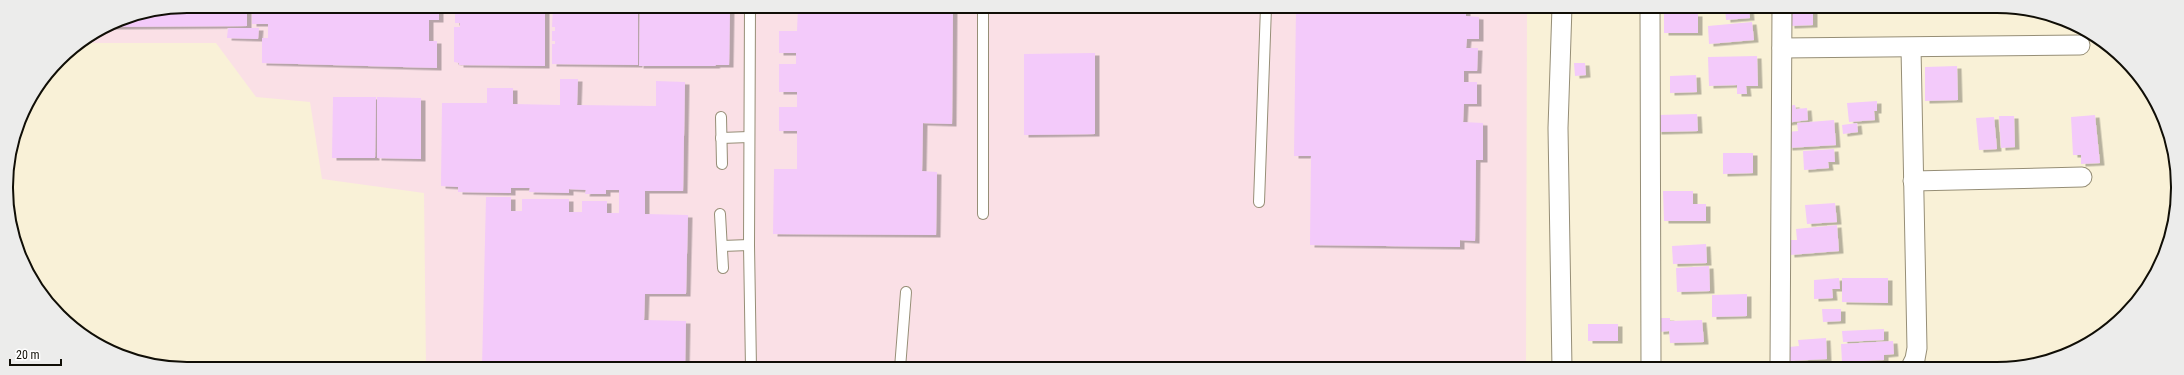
<svg xmlns="http://www.w3.org/2000/svg" width="2184" height="375" viewBox="0 0 2184 375" font-family="'Roboto Condensed',sans-serif">
<style>
.industrial{fill:#fae0e6}
.building{fill:#f3cafa;filter:url(#shadow)}
.lines{fill:none;stroke-linecap:round;stroke-linejoin:round}
.lane-casing{stroke:#968e76;stroke-width:12}
.street-casing{stroke:#968e76;stroke-width:21}
.lane{stroke:#fff;stroke-width:10}
.street{stroke:#fff;stroke-width:19}
.rim{fill:none;stroke:#100e06;stroke-width:2}
</style>
<defs>
<filter id="shadow"><feDropShadow dx="4.5" dy="2.5" stdDeviation="0" flood-color="#0004"/></filter>
</defs>
<rect width="100%" height="100%" fill="#f9f1d7"/>
<polygon class="industrial" points="188,6 1527,7 1526,368 426,368 424,193 322,179 310,102 256,97 216,43 83,43 118,20"/>
<g class="building">
<polygon points="188,6 247,6 247,26 108,27 118,20"/>
<polygon points="252,6 439,6 439,20 429,20 429,41 437,41 437,68 262,63 262,38 268,38 268,24 252,24"/>
<polygon points="455,6 545,6 545,66 459,65 459,63 454,62 454,27 460,27 460,23 455,23"/>
<polygon points="553,6 638,6 638,65 552,64 552,44 555,44 555,41 552,41 552,31 555,31 555,27 552,27"/>
<polygon points="640,6 730,8 729,65 715,65 716,66 639,66"/>
<polygon points="798,7 953,7 952,124 923,123 922,171 937,172 936,235 773,234 774,169 797,169 797,131 779,131 779,107 797,107 797,92 779,92 779,64 796,64 796,53 779,53 779,31 797,31"/>
<polygon points="1296,7 1466,7 1466,16 1479,17 1479,39 1467,39 1466,48 1478,48 1477,71 1464,71 1464,82 1477,82 1477,104 1464,104 1463,122 1483,123 1483,160 1476,160 1475,241 1460,240 1460,247 1310,245 1311,156 1294,156"/>
<rect x="1683" y="7" width="25" height="2"/>
<polygon points="1725,7 1749,7 1750,18 1726,20"/>
<polygon points="1789,7 1813,7 1813,25 1790,26"/>
<rect x="1664" y="14" width="34" height="19"/>
<polygon points="1752,22 1754,40 1709,44 1708,26"/>
<polygon points="228,28 259,28 258,39 227,38"/>
<polygon points="1095,53 1095,134 1024,135 1024,54"/>
<polygon points="1757,56 1758,86 1746,86 1747,94 1737,94 1737,85 1709,86 1708,57"/>
<polygon points="1574,63 1585,63 1586,75 1575,76"/>
<polygon points="1957,66 1958,100 1925,101 1925,67"/>
<polygon points="1696,75 1697,92 1670,93 1670,76"/>
<polygon points="560,79 578,79 577,105 656,106 656,81 685,82 683,191 645,191 645,214 688,215 686,294 645,294 644,320 686,321 685,368 482,368 486,197 511,197 511,211 522,211 522,199 569,199 569,212 582,212 582,201 607,201 607,213 619,213 619,190 606,190 606,194 585,194 586,190 569,189 569,193 529,192 530,188 511,188 511,193 458,192 458,187 441,186 442,103 487,103 487,88 513,88 513,104 560,105"/>
<polygon points="333,97 376,97 375,158 332,158"/>
<polygon points="377,97 421,98 421,159 377,158"/>
<polygon points="1877,101 1877,111 1874,111 1875,120 1849,122 1847,103"/>
<polygon points="1795,105 1796,109 1807,108 1808,120 1786,123 1783,106"/>
<polygon points="1697,114 1698,131 1657,132 1657,115"/>
<polygon points="2095,115 2100,163 2081,164 2081,155 2073,155 2071,117"/>
<polygon points="1999,116 2014,116 2015,147 2001,148"/>
<polygon points="1994,117 1997,149 1979,150 1976,118"/>
<polygon points="1834,120 1836,145 1788,148 1787,132 1798,131 1797,123"/>
<polygon points="1857,123 1858,132 1843,134 1842,125"/>
<polygon points="1834,149 1835,162 1828,162 1829,168 1804,170 1803,151"/>
<polygon points="1723,153 1753,153 1753,173 1723,174"/>
<polygon points="1663,191 1693,191 1693,204 1706,204 1706,221 1664,221"/>
<polygon points="1835,203 1837,222 1807,224 1805,205"/>
<polygon points="1837,225 1839,251 1790,255 1789,240 1797,240 1796,229"/>
<polygon points="1706,244 1707,263 1673,264 1672,246"/>
<polygon points="1709,266 1710,291 1677,292 1676,268"/>
<polygon points="1839,278 1840,289 1832,289 1833,298 1814,299 1814,280"/>
<polygon points="1842,278 1888,278 1888,303 1842,302"/>
<polygon points="1747,294 1747,316 1712,317 1712,295"/>
<polygon points="1822,309 1841,309 1841,321 1823,322"/>
<polygon points="1658,318 1670,318 1670,321 1702,320 1704,342 1670,343 1669,331 1659,332"/>
<rect x="1588" y="324" width="30" height="17"/>
<polygon points="1884,329 1884,340 1843,342 1842,331"/>
<polygon points="1826,338 1827,359 1790,361 1789,347 1799,346 1798,340"/>
<polygon points="1893,341 1894,354 1884,355 1884,360 1842,362 1841,344"/>
</g>
<g class="lines">
<g class="lane-casing">
<g id="lane">
<polyline points="750,6 749,245 751,368"/>
<polyline points="721,117 722,164"/>
<polyline points="721,138 749,137"/>
<polyline points="1259,202 1266,7"/>
<polyline points="720,214 723,268"/>
<polyline points="983,214 983,7"/>
<polyline points="722,246 749,245"/>
<polyline points="900,368 906,292"/>
</g>
</g>
<g class="street-casing">
<g id="street">
<polyline points="1650,7 1651,368"/>
<polyline points="1782,48 2080,45"/>
<polyline points="1913,181 2082,177"/>
<polyline points="1562,368 1558,128 1562,7"/>
<polyline points="1780,368 1782,7"/>
<polyline points="1910,369 1915,359 1917,348 1911,48"/>
</g>
</g>
<use href="#lane" class="lane"/>
<use href="#street" class="street"/>
</g>
<path d="M0 0H2184V375H0ZM187 13H1997A174 174 0 0 1 2171 187V188A174 174 0 0 1 1997 362H187A174 174 0 0 1 13 188V187A174 174 0 0 1 187 13Z" fill="#ececeb" fill-rule="evenodd"/>
<path class="rim" d="M187 13H1997A174 174 0 0 1 2171 187V188A174 174 0 0 1 1997 362H187A174 174 0 0 1 13 188V187A174 174 0 0 1 187 13Z"/>
<path d="M10 359v6h51v-6" fill="none" stroke="#100e06" stroke-width="2"/>
<text x="16" y="359" font-size="12" fill="#100e06" stroke="#ffffff" stroke-width="3" paint-order="stroke">20 m</text>
</svg>
